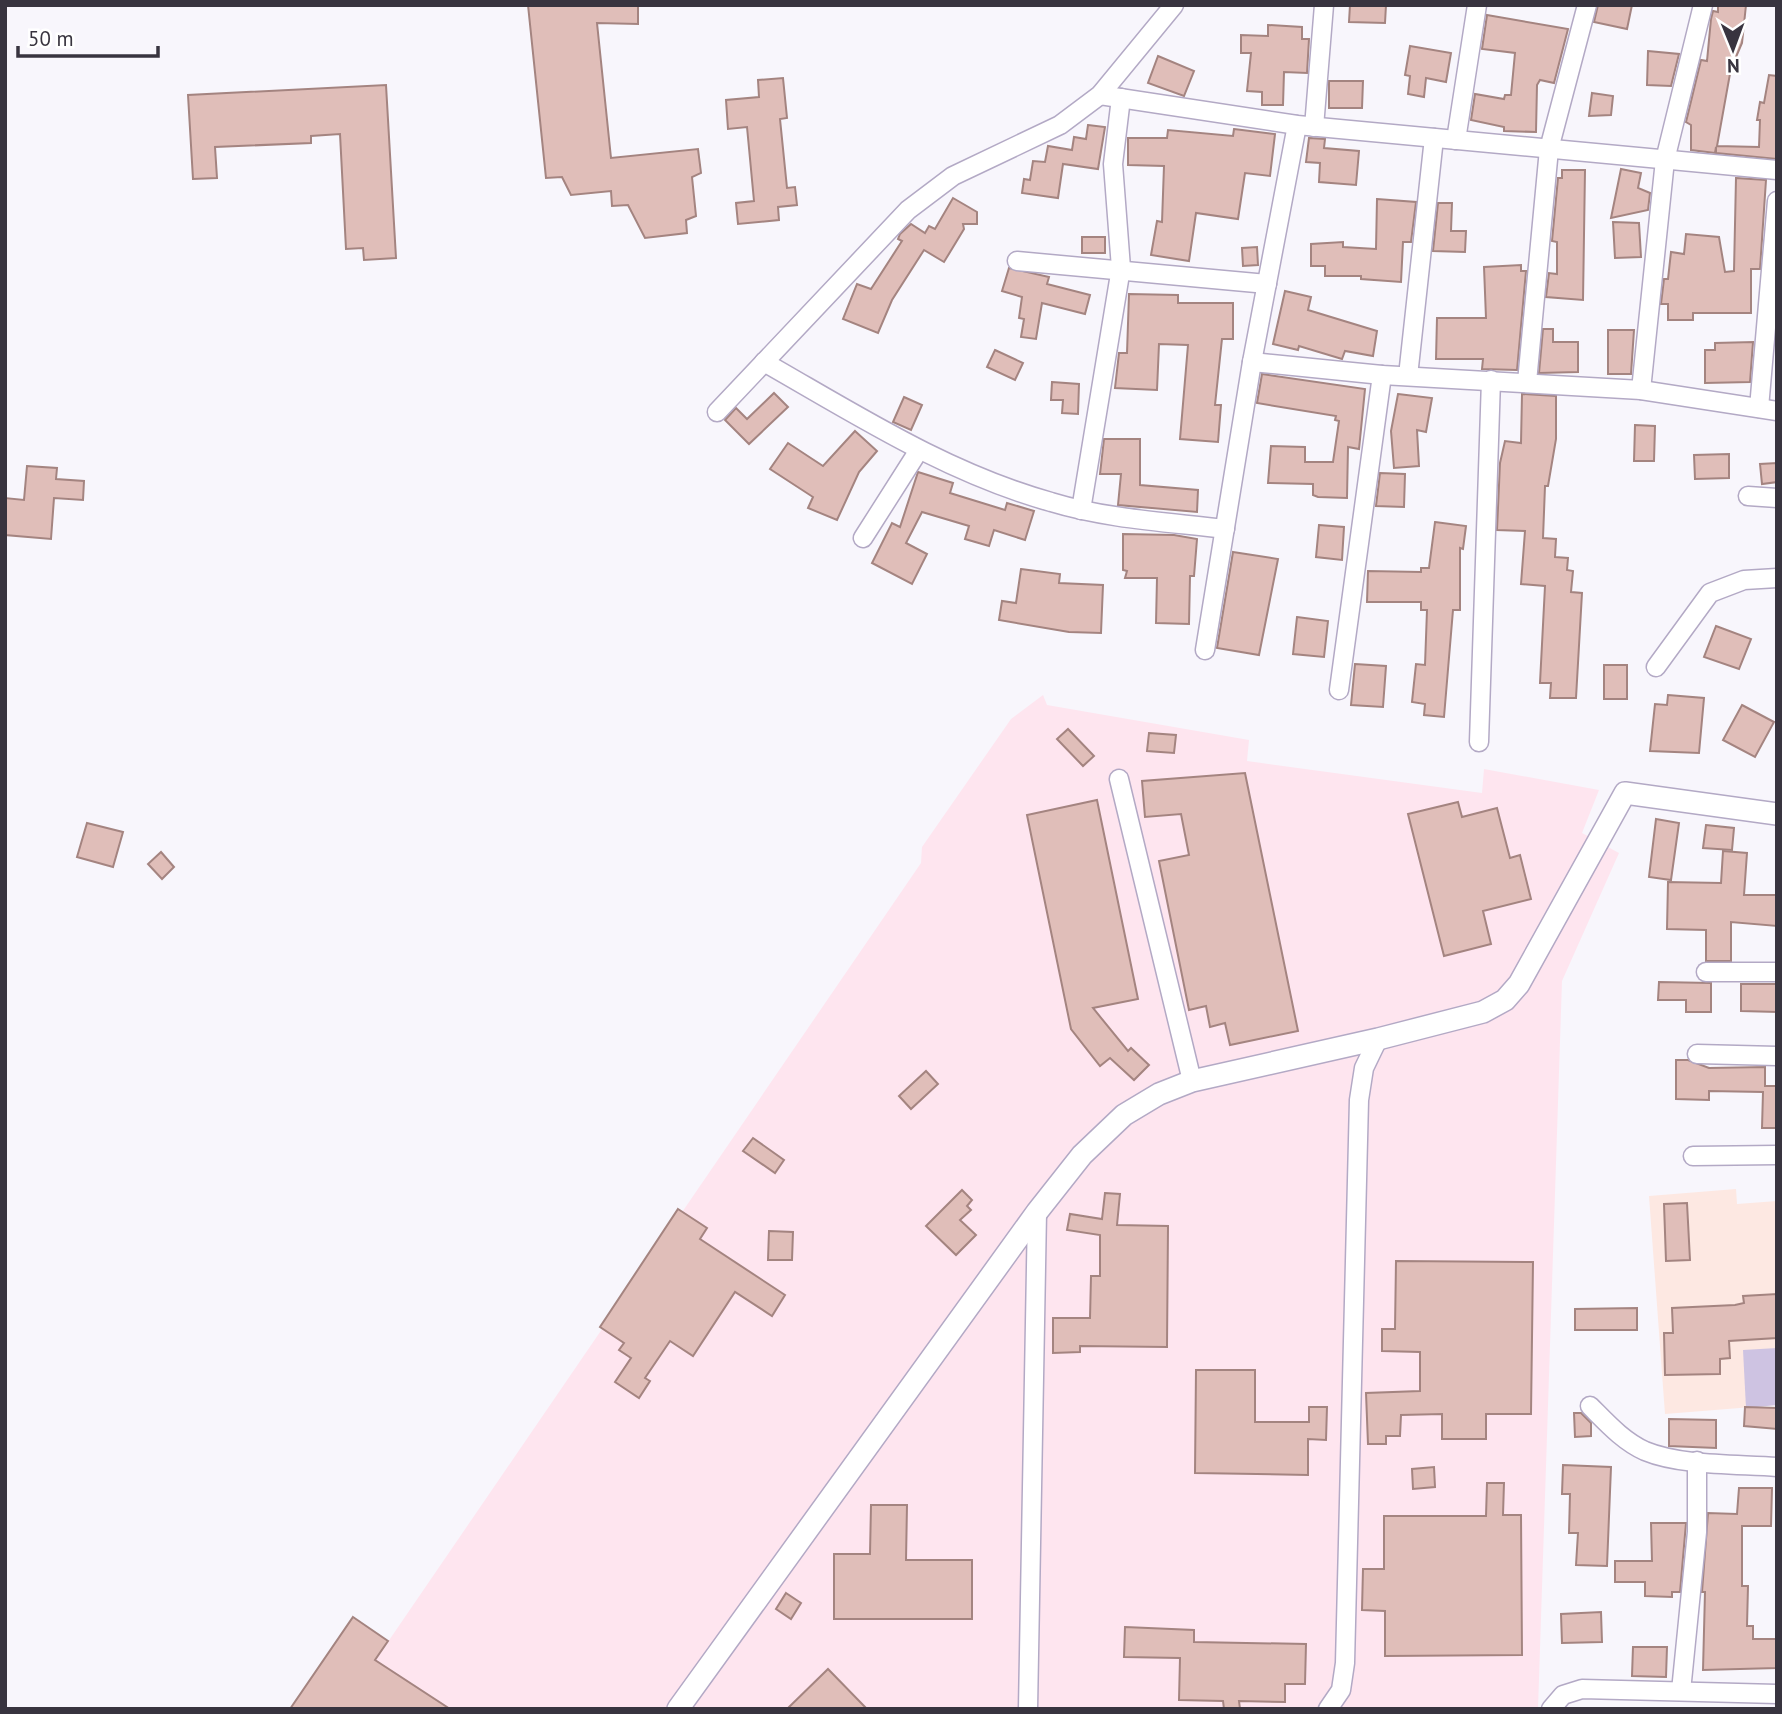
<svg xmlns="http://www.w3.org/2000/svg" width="1782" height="1714" viewBox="0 0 1782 1714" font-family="'PT Sans',sans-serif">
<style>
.industrial{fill:#fee5ef}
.education{fill:#fde8e2}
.green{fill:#cec3e2}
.building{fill:#e0beb9;stroke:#a48480;stroke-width:2}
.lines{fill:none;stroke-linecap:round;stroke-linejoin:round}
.minor-casing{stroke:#b3a9c5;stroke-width:21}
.tertiary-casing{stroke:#b3a9c5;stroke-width:24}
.minor{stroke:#fff;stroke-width:18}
.tertiary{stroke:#fff;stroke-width:21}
</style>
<rect width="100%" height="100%" fill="#f8f6fc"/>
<polygon class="industrial" points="1043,695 1047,705 1249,740 1247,761 1482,793 1484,769 1599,790 1582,833 1619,853 1562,981 1538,1709 342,1709 921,863 922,847 1011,719"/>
<polygon class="education" points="1736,1189 1737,1204 1777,1201 1777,1405 1665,1414 1649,1196"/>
<polygon class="green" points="1777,1348 1777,1405 1746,1408 1743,1350"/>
<g class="building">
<polygon points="528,5 638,5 638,24 597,23 611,158 698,149 701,173 692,177 696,216 686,220 687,233 645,238 628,205 612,206 611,191 571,195 562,177 546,178"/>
<polygon points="1350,5 1386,5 1385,23 1349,22"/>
<polygon points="1598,5 1632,5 1627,29 1594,22"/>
<polygon points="1718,5 1746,5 1742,43 1736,57 1733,57 1717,146 1759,147 1760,120 1757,120 1760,102 1764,103 1769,75 1777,76 1777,159 1716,153 1716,147 1715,153 1691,150 1691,125 1686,122 1701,60 1707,61 1711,19 1713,11 1718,12"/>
<polygon points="1487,15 1568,29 1554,83 1540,80 1537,85 1536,132 1504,131 1504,127 1471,120 1475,94 1504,99 1505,95 1511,95 1515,53 1482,49"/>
<polygon points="1268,25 1302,27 1302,39 1309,39 1307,73 1284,72 1283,105 1262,105 1262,92 1247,91 1251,53 1241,53 1241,35 1268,36"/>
<polygon points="1410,46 1451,53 1446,82 1426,78 1424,97 1408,94 1410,76 1405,75"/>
<polygon points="1648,51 1679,54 1671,86 1647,85"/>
<polygon points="1158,56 1194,71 1184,96 1148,83"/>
<polygon points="783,78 787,118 780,119 787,188 795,187 797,205 778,207 779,220 738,224 736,203 754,201 747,127 728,129 726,100 759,97 758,80"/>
<polygon points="1329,81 1363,81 1362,108 1329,108"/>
<polygon points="386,85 396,258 364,260 363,248 346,249 340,134 311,136 311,143 215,147 217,178 193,179 188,95"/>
<polygon points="1592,93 1613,96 1611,115 1589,116"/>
<polygon points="1088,125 1105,127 1098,169 1063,164 1058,198 1022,193 1024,179 1030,180 1033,161 1045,162 1048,146 1072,150 1074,137 1086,139"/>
<polygon points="1234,129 1275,134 1270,176 1245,173 1238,219 1196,213 1189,261 1151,255 1157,221 1162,222 1164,166 1128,165 1128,138 1167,138 1168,130 1233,136"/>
<polygon points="1309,138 1325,139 1324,148 1359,151 1356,185 1319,182 1320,163 1306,162"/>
<polygon points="1621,169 1641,173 1638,188 1650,193 1648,210 1611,218"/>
<polygon points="1562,170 1585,170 1583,300 1546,297 1549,273 1557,274 1557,242 1552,241 1558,178 1562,178"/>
<polygon points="1736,178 1766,180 1760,269 1751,269 1751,313 1693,313 1693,320 1668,320 1668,304 1661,304 1664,279 1668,279 1671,252 1684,254 1686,234 1719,237 1725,272 1734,271"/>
<polygon points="953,198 977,212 977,224 963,224 964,229 944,262 924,250 892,300 878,333 843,319 857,284 871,289 902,241 898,239 900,234 911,224 925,233 929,226 935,229"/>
<polygon points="1377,199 1416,202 1411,242 1403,242 1401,282 1361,279 1361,276 1325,276 1325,266 1311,266 1311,244 1343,242 1343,247 1376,249"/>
<polygon points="1438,203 1452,203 1451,231 1466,231 1465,252 1433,251"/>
<polygon points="1613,222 1639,223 1641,257 1615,258"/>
<rect x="1082" y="237" width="23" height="16"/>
<polygon points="1257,247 1258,265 1243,266 1242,248"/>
<polygon points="1521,265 1521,271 1526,271 1517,370 1482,369 1483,359 1436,359 1437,318 1486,318 1484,267"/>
<polygon points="1009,268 1049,277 1047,284 1090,295 1085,314 1042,303 1036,339 1021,337 1024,319 1019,318 1022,297 1002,291"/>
<polygon points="1285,291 1311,297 1308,310 1377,331 1373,356 1345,351 1342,359 1299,346 1298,350 1273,344"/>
<polygon points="1129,294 1178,295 1178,303 1233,303 1233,339 1222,339 1215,405 1221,405 1218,442 1180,439 1188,345 1159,344 1157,390 1115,388 1119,353 1127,353"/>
<polygon points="1543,329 1553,329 1553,342 1578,342 1578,372 1539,373"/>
<polygon points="1608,330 1634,330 1631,374 1608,374"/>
<polygon points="1753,342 1750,382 1705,383 1705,350 1715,350 1715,343"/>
<polygon points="995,350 1023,363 1015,380 987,367"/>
<polygon points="1262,374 1365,389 1359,449 1348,447 1347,498 1318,497 1313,495 1313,484 1268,483 1271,446 1305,447 1305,462 1333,462 1339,421 1335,420 1336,416 1257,403"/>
<polygon points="1052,382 1079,384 1078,414 1062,413 1063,400 1051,400"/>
<polygon points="774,393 788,407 749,444 725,420 736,408 747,419"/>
<polygon points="1398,394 1432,398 1426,432 1417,430 1419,466 1394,468 1391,431"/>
<polygon points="1522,394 1556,396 1556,439 1548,486 1545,486 1543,538 1556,539 1555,557 1568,558 1567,570 1573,571 1571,592 1582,593 1576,698 1550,698 1551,683 1540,683 1545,586 1521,584 1525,531 1497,530 1500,463 1505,441 1521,443"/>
<polygon points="904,397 922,405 911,430 893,422"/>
<polygon points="1635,425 1655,426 1654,461 1634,461"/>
<polygon points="855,431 877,451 859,472 837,520 808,508 813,497 770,469 788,443 823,466"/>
<polygon points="1104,439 1140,439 1140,485 1198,490 1197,512 1118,505 1121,474 1100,474"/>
<polygon points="1729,454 1729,478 1695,479 1694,455"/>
<polygon points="1777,463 1777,482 1762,484 1760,464"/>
<polygon points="27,466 57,468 56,479 84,481 83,500 54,498 51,539 5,535 5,498 24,500"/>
<polygon points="918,472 953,483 950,493 1005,510 1007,503 1034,511 1025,540 994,530 989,546 965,539 969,526 922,512 906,543 927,554 912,584 872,563 892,523 900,527"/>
<polygon points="1380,473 1405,474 1404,507 1376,506"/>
<polygon points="1435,522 1466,526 1463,549 1460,548 1460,610 1453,610 1444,717 1424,715 1425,704 1412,702 1416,664 1425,665 1427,610 1421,610 1421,602 1367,602 1368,571 1421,572 1421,568 1429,568"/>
<polygon points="1319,525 1344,527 1342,560 1316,557"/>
<polygon points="1123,534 1174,535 1197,539 1194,576 1190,576 1189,624 1156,623 1157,578 1125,578 1127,571 1123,570"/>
<polygon points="1233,552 1278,559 1259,655 1217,648"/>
<polygon points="1021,569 1060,574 1059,583 1103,585 1101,633 1069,632 999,620 1002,601 1016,603"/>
<polygon points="1297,617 1328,621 1324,657 1293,654"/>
<polygon points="1716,626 1751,639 1739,669 1704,657"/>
<polygon points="1355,664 1386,666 1383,707 1351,705"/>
<rect x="1604" y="665" width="23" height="34"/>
<polygon points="1668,695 1704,698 1699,753 1650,751 1655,704 1667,705"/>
<polygon points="1742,705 1774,722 1755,757 1723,740"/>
<polygon points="1068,729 1094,756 1083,766 1057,739"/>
<polygon points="1149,733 1176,735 1174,753 1147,751"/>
<polygon points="1245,773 1298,1031 1230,1045 1225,1023 1210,1027 1206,1006 1189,1010 1159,861 1189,855 1181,814 1145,817 1142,781"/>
<polygon points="1097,800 1138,999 1093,1008 1128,1051 1131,1048 1149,1065 1134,1080 1110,1058 1100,1066 1071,1029 1027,815"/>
<polygon points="1458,802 1462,817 1497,808 1510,858 1520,855 1531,899 1483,911 1491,944 1444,956 1408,814"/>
<polygon points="1656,819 1679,823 1671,880 1649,877"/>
<polygon points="87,823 123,832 113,867 77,857"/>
<polygon points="1706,825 1734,828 1732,850 1703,848"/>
<polygon points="1723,851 1747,853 1744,895 1777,895 1777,926 1731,922 1731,961 1706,961 1706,930 1667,929 1668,882 1721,883"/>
<polygon points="161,852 174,867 162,879 148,864"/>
<polygon points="1659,982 1711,983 1711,1012 1686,1012 1686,1000 1658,1000"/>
<polygon points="1741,984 1777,984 1777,1012 1741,1011"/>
<polygon points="1676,1060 1688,1060 1709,1068 1765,1067 1765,1086 1777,1086 1777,1128 1762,1128 1763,1092 1709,1091 1709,1100 1676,1099"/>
<polygon points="926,1071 938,1084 911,1109 899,1096"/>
<polygon points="753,1138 784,1160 775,1173 743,1151"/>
<polygon points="962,1190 972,1200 967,1206 971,1210 960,1220 976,1235 956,1255 926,1226"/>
<polygon points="1105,1193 1120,1194 1117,1225 1168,1226 1167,1347 1080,1346 1080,1352 1053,1353 1053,1318 1090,1318 1091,1276 1100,1276 1100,1235 1067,1230 1070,1214 1102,1219"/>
<polygon points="1687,1203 1690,1260 1666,1261 1664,1204"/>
<polygon points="678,1209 707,1228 700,1239 785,1295 772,1316 735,1292 693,1356 670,1341 645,1378 650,1381 639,1398 615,1382 631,1358 619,1350 624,1343 600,1327"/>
<polygon points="769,1231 793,1232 792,1260 768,1260"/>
<polygon points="1396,1261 1533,1262 1531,1414 1486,1414 1486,1439 1442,1439 1442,1414 1401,1415 1400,1436 1386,1436 1386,1444 1368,1444 1366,1393 1420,1391 1420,1352 1382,1351 1382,1329 1395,1329"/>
<polygon points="1777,1294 1777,1338 1729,1341 1730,1358 1720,1359 1720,1374 1665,1375 1664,1333 1673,1333 1672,1308 1735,1305 1744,1303 1743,1296"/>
<polygon points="1637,1308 1637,1330 1575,1330 1575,1309"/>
<polygon points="1196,1370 1255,1370 1255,1422 1309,1422 1309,1407 1327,1407 1326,1440 1308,1439 1308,1475 1195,1473"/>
<polygon points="1745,1407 1777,1408 1777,1429 1744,1426"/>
<polygon points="1574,1413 1581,1413 1591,1423 1591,1436 1575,1437"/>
<polygon points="1669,1419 1716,1420 1716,1448 1669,1446"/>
<polygon points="1563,1465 1611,1467 1607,1566 1576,1565 1578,1533 1569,1533 1570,1494 1562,1494"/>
<polygon points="1434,1467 1435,1487 1413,1489 1412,1469"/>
<polygon points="1487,1483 1504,1483 1503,1515 1521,1515 1522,1655 1385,1656 1385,1611 1362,1610 1363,1569 1384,1569 1384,1516 1486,1516"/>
<polygon points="1739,1488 1772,1488 1771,1526 1742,1526 1742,1586 1748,1586 1747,1626 1753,1626 1753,1639 1777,1639 1777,1668 1703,1670 1705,1592 1702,1592 1708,1513 1737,1514"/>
<polygon points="871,1505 907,1505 906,1560 972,1560 972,1619 834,1619 834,1554 870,1554"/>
<polygon points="1651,1523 1686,1523 1680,1592 1672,1592 1672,1597 1645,1596 1645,1582 1615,1582 1615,1561 1652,1561"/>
<polygon points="786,1593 801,1603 791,1619 776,1609"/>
<polygon points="1601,1612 1602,1642 1562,1643 1561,1614"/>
<polygon points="353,1617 388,1641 375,1660 450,1709 290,1709"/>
<polygon points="1125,1627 1194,1630 1194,1642 1306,1644 1305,1684 1285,1684 1285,1702 1239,1701 1240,1709 1224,1709 1223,1701 1179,1700 1180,1658 1124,1657"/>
<polygon points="1633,1647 1667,1647 1666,1677 1632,1676"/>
<polygon points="828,1669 867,1709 787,1709"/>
</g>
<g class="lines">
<g class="minor-casing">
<g id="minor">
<polyline points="1100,95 1297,125 1777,170"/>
<polyline points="1314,127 1324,5"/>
<polyline points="1456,140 1477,5"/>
<polyline points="1017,261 1267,284"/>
<path d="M764 362C857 415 947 473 1051 502 1107 519 1167 522 1225 529"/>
<polyline points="1252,362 1382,375 1641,390 1777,411"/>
<polyline points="1408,376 1434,138"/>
<polyline points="1527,382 1549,149 1587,5"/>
<polyline points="1641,390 1665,160 1703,5"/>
<polyline points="1759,408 1777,201"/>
<polyline points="717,412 908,210 953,176 1060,125 1100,95 1174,5"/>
<polyline points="1748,496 1777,498"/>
<polyline points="1081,510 1121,268 1113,164 1121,98"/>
<polyline points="863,538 919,450"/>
<polyline points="1205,650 1252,362 1297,125"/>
<polyline points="1656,667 1710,593 1744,580 1777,578"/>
<polyline points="1339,690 1382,375"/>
<polyline points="1479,742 1491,380"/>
<polyline points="1119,779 1192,1081"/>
<polyline points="1706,972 1777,972"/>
<polyline points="1697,1054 1777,1056"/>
<polyline points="1693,1156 1777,1155"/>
<path d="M1590 1406C1607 1423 1623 1441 1645 1451 1681 1466 1738 1464 1777 1467"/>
<polyline points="1681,1691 1697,1532 1697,1461"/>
<polyline points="1028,1709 1037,1212"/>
<polyline points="1328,1709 1341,1690 1345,1663 1359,1100 1364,1068 1378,1039"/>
<polyline points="1551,1709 1563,1695 1582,1689 1777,1694"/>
</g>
</g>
<g class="tertiary-casing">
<polyline id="tertiary" points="678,1709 1037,1212 1082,1155 1124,1115 1159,1094 1192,1081 1378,1039 1483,1012 1505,1000 1519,984 1625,793 1777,814"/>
</g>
<use href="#minor" class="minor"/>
<use href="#tertiary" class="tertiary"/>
</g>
<rect width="1782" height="1714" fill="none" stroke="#38343f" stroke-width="14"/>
<g transform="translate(1733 49) rotate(179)" stroke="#ffffff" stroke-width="5" paint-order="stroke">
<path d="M0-5L12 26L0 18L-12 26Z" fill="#38343f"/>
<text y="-10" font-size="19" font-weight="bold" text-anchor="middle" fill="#38343f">N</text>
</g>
<path d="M18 46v10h140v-10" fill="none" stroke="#38343f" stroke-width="3.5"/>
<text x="28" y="46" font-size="21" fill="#38343f" stroke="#ffffff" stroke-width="5" paint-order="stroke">50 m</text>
</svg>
